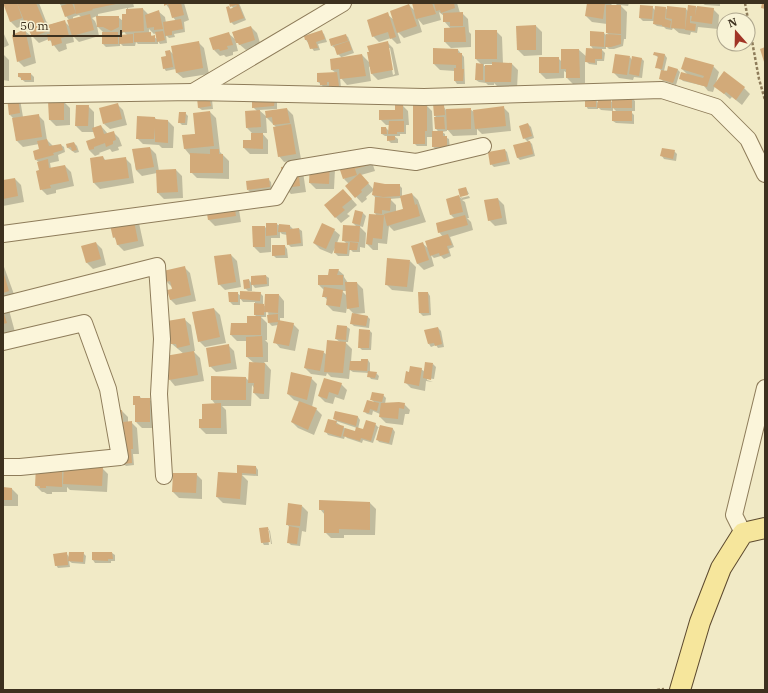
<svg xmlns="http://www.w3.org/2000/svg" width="768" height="693" viewBox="0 0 768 693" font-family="'IBM Plex Serif',serif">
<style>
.shadow{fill:#0003;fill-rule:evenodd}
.building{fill:#d2aa79}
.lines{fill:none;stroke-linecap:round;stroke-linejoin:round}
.minor-casing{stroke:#8e7c5a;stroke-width:18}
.major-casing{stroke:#5c492e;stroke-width:22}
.path{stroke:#8e7c5a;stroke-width:2.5;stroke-dasharray:3 2;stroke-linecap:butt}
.minor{stroke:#fbf5da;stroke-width:16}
.major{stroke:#f6e69c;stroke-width:20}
</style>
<rect width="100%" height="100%" fill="#f1eac6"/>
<g class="shadow">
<path d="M4 3H39L46 21 49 25 64 21 70 27 69 20 66 16 63 8 59 3H133L134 7 128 8V9H143L149 15 159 12 165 17 166 23 176 21 173 17 171 11 165 3H184L189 20 184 22 185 32 174 34 175 37 169 38 166 35 167 43 160 44 158 41V44H138L136 42 135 46H123L120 43V46L106 47 103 44 104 33 97 26 99 36 79 42 73 36 74 42 66 44 67 49 59 52 49 39 39 43 33 37 26 24 17 28 11 22ZM127 8V15L123 21 118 17H98V14ZM79 15 81 17 73 19V17ZM97 16 98 25 97 26 95 21 92 18ZM149 29 154 34 156 33 157 39 149 34ZM124 32 127 35 119 36Z"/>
<polygon points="230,3 239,3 246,20 234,25 231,22 229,7 231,9 233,8"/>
<polygon points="413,3 459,3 457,3 460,13 462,13 468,19 469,32 471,34 471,47 451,48 445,42 451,29 444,21 444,16 439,12 441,20 423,25 418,19 422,32 404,38 397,31 401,43 397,44 391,38 379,42 373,36 387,14 394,20 409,5 415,11"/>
<polygon points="588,3 612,3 611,6 618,6 615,3 629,3 628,6 620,5 627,12 626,39 624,39 623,46 614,49 609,49 606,46 606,49 601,49 605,53 604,61 597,61 597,65 589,64 585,60 585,83 573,84 567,78 567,73 564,71 564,78 546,79 540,73 558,58 562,62 562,50 579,50 587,57 594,50 591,46 604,33 606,35 609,35 607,33 607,24 592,22 586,16"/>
<polygon points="673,3 688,3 688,4 674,4"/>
<polygon points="702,3 720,3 720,6 705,5"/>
<polygon points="652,7 655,10 665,8 668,10 668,7 686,9 688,11 696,7 698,8 713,9 719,15 718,29 698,27 697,33 691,32 690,35 679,33 673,28 672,30 666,29 664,27 657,26 654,24 654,21 643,21 640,18"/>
<polygon points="536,26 542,32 542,55 524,56 518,50"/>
<polygon points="251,27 257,33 261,46 246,50 239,44"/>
<polygon points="25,31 31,36 36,63 24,67 18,61"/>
<polygon points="321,31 324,34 327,42 318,44 320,50 314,51 306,40"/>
<path d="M496 31 502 37 503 64H512L518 70 517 88 498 87 494 83V85H488L486 83 479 82 476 80 482 65 476 59ZM484 64H493L491 66H484Z"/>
<polygon points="3,32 9,45 3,48"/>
<polygon points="229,34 235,39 238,51 233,52 233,55 226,57 224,55 220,56 214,50"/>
<path d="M345 35 348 37 354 53 342 57V58L362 55 370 63 387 42 393 48 399 75 378 80 372 74 371 66 369 67 371 81 347 85 340 77 341 88H333L330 84V87H324L318 82V74L336 73 332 70 331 60 342 58 338 54 336 48H335L332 46ZM388 48H390L395 74 393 75Z"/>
<polygon points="198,42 204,48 209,74 183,78 177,73 176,69 166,71 164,68 170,51 174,55"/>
<polygon points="458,50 464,57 465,84 457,84 455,81 455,71 440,70 434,64"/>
<polygon points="3,54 9,60 9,81 3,80"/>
<polygon points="655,55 665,55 667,58 664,71 677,69 680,72 676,85 663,81 660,78 662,71 657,67 659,58"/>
<polygon points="630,57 632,60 641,58 644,61 642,78 634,77 633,80 619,78 613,72"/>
<polygon points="713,66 719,72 716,83 744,88 750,94 742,105 732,97 730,99 715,86 713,92 708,91 704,86 683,81 680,78 688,75 682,69"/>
<polygon points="19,74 31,74 34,77 34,82 25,82 19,77"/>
<polygon points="253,98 277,101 277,109 259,110 267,117 287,109 293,115 301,159 284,162 279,156 277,128 266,117 267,133 262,133 268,140 268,154 250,154 244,148 252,141 252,133 247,128 257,111 253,107"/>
<polygon points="632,98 635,101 635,111 630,111 634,115 634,124 616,123 613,121 617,112 613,108 613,111 601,110 598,107 598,109 588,109 586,106 596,100 598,103 610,100 613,103"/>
<polygon points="20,99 23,117 38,115 44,121 47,140 53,146 61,145 64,147 65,152 58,155 59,161 50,163 51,169 65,166 71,172 74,186 56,190 56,193 47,195 41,189 41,171 39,162 36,160 40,150 39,144 23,147 17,141 13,118 10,115"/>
<polygon points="198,99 212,100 213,109 202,110 199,108"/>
<polygon points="64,102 70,108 70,125 56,126 50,120"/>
<polygon points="117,104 123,110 127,125 110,129 104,124"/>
<polygon points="438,104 441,106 443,106 446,110 470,109 475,113 503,107 509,113 511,131 482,134 477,129 477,135 453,136 447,129 447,131 442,132 445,134 445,137 449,139 450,149 436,149 433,147 433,137 427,137 427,146 417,146 414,143 426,105 432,111 433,132 439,132 436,129 435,118 437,118 435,116"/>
<polygon points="402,105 408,111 409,125 406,125 406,134 400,134 400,136 394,136 398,139 398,143 391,143 388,140 388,136 385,136 382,134 386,128 389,131 389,125 386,125 380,119 396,111"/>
<polygon points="88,106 94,112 94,129 101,126 108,134 113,132 119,138 122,146 118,147 119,150 112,152 110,149 99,153 100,154 95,156 89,150 96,139 94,132 82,132 76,126"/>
<polygon points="210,112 216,118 220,152 229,161 229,179 197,178 191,172 190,155 185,149 183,136 196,134"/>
<polygon points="185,113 188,116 187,125 182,125 179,122"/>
<polygon points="155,118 157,120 168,121 174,127 173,148 162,148 159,145 143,144 137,138"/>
<polygon points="528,124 531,127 534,138 528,140 532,144 535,156 520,160 517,157 528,142 524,138"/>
<polygon points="74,143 77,146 79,152 75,153 68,148 67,145"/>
<polygon points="150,148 156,154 159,171 176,170 182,176 183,198 164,199 158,193 157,173 142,176 136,170 133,150"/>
<polygon points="505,150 507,152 510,164 494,167 491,164"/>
<polygon points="674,151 677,154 676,161 664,159 662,156"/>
<polygon points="370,156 375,171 361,175 374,190 366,197 367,199 362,203 346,186 349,184 344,179"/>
<polygon points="103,157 106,161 125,158 131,164 134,183 100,189 94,183"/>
<polygon points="311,162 335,169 334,189 316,189 310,183"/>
<polygon points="303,172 306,192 291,194 285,188"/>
<polygon points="15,179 21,185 24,202 3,206 3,181"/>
<polygon points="268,179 271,182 272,190 250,192 248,190"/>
<path d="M384 185H399L402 188V197L412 194 418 200 426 222 394 231 389 226 387 244 378 243V250H373L367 244 377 216 375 213 376 198 373 195ZM401 198 404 209 396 212V205L390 199Z"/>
<polygon points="466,188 469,194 461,196 461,198 469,196 470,198 462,200 465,202 469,218 467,218 471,222 473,230 450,237 454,247 449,249 451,256 444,259 441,256 434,258 431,255 434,266 424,270 418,264 412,247 422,243 429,249 443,237 439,232 455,219 451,215 459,196 462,199 459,190"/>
<polygon points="349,196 357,205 347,214 350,216 341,223 325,205"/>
<polygon points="498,199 504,205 507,224 495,226 489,220"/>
<polygon points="207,202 238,204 241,222 215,226 209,220"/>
<polygon points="356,211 363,213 366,216 363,227 359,226 366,233 365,248 360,247 360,252 353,252 350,249 349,256 338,256 335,253 336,246 332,254 320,249 314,243 334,230 340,235 337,243 347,244 343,240 357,227 353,223"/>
<polygon points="139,223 144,246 124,251 118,245 117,241 114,237 114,225"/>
<polygon points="277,224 278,225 290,226 293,229 299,229 302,231 303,246 291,247 288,244 287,235 282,234 280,232 280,238 271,238 271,252 260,253 254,247 265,227 267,229"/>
<polygon points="96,243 102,249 106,265 93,269 87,263 83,246"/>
<polygon points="285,246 287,249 288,258 276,258 273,255"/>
<polygon points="231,255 237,261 241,287 225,290 219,284"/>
<polygon points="410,261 416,267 413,292 392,290 386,284"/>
<polygon points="3,264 15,297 3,300"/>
<polygon points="184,267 190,273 196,301 176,305 170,299 173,288 167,282"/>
<path d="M338 270 344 275V277L348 283H357L363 289 365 313 355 314 367 316 370 319 369 328 354 326 351 323 355 315 347 307 346 313 333 311 327 305 328 300 323 296 324 290 319 285V276H328ZM342 291H347V296Z"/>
<polygon points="266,276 269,278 269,286 255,288 252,284 252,291 248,291 245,288 249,280 252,284 252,277"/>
<polygon points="230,293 237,293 241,296 260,293 263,296 263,305 266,307 279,295 284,301 284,318 280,318 280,321 293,324 299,330 295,351 280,348 275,342 278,325 272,326 269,323 268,310 266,310 266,317 261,317 267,323 267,340 265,340 268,343 268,362 264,362 271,370 269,399 260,399 254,393 254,388 252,385 251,406 222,406 226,410 227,434 206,434 200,428 203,420 216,405 212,400 246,378 249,381 254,363 247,357 247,341 237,341 231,335 257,317 255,315 255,302 243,302 240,298 240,305 233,305 230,302"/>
<polygon points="428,293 430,296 431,315 423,316 420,313"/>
<polygon points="3,303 9,310 15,332 3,335"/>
<polygon points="214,309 220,315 226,343 205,347 199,341"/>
<polygon points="185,320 191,325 195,351 193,351 200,358 204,381 175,386 170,380 184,354 172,344 168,322"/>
<polygon points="347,327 350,329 348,342 345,342 352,349 351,362 362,362 368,360 370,363 370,372 376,373 379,376 378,380 371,379 369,376 369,373 353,372 350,370 349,379 331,377 327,373 326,376 311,374 305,368 323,352 327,355 340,342 336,339"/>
<polygon points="438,328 441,331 444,347 438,348 436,345 431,347 429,344"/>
<polygon points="370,331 372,333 371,350 362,350 359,347"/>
<polygon points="228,345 234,351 237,369 216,372 210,366"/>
<polygon points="433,364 436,367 434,379 427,378 427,380 433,382 426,381 425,391 411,388 405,382 410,373 421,369 425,372"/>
<polygon points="311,378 317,384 312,407 316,409 322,415 314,435 298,428 292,422 300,402 294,400 288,394"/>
<polygon points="341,384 347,390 344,400 335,397 333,404 325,402 319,396"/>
<polygon points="383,395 386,398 385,404 404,404 410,410 409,414 405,414 403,425 386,423 380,417 380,414 373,411 372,415 367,414 364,411 375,403 371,399"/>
<polygon points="140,397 142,399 149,399 155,405 155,428 142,428 136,422"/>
<polygon points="122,411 128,417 128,422 131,422 137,428 139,454 133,454 134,465 126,466 123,463"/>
<polygon points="335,412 358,417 360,420 358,429 364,431 375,424 379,428 378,428 373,443 363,440 362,443 347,438 345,436 344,439 328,435 326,432 336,422 346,429 356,432 357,428 336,421 334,418"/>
<polygon points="380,426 393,429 395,432 392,445 379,442 377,439"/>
<polygon points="37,467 102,468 108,474 107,492 70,490 67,487 67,492 52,492 52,494 47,494 44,492 42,492 36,486"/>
<polygon points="256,467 258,470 258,476 242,475 248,481 246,505 223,503 217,497 240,474 238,472"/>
<polygon points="196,474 202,480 202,499 179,498 173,492"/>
<polygon points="3,488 12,489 18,495 18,506 3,506"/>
<polygon points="370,503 376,509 375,535 344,535 344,538 331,538 325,532 325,515 320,509"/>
<polygon points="302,506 308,512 306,532 302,531 300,546 291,545 288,542 290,528 287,524"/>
<polygon points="268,528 269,530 267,530 269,545 264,545 262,542"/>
<polygon points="269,530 270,531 272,544 271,544"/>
<polygon points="66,553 69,557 83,553 86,556 85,564 72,563 69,561 70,567 58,568 56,565"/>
<polygon points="93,553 112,553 115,555 115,561 111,561 111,563 95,563 93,560"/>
</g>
<g class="building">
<polygon points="3,3 17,3 22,18 10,22"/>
<polygon points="17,3 36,3 48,31 32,37 28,28 27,28"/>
<polygon points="70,3 72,3 76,13 65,17 61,6"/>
<polygon points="74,3 116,3 116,4 92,9 93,10 76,14"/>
<polygon points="164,3 181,3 184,15 172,18 168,4 164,6"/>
<polygon points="229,3 238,3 244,18 230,23 226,7 229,6 230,9 237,6 236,5 230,7"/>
<polygon points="412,3 432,3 436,14 416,19"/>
<polygon points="434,3 454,3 455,8 441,13 440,10 436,11"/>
<polygon points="587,3 605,3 603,19 585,16"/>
<polygon points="762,3 765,3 765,9 761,8"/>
<polygon points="409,4 417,26 397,33 390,11"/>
<polygon points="606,5 621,5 621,34 606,33"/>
<polygon points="640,5 653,6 652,19 639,18"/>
<polygon points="688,5 696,6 695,16 697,6 714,8 712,24 691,21 692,16 690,16 690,23 696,24 695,31 685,30"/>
<polygon points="655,6 666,7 665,19 671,21 670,28 662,26 662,25 653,24"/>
<polygon points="667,6 686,8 685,29 671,28 672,19 666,18"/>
<polygon points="143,8 144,31 122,32 122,14 126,14 126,9"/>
<polygon points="159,10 163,29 154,30 154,27 147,28 145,15"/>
<polygon points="388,12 396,37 390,39 388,32 372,37 367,20"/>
<polygon points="463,12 463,26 450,26 450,22 443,22 443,13"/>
<polygon points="90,14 94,30 72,36 67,20"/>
<polygon points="96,16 119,16 119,27 111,31 103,27 97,27"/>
<polygon points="181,19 183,29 172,31 172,35 165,36 163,22"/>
<polygon points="65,20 69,36 61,38 62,43 52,46 51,40 48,41 47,34 50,34 48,25"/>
<polygon points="536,25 536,50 517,50 516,26"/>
<polygon points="251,26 255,40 239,45 238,43 236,43 232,32"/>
<polygon points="465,27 466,42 444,42 444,28"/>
<polygon points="25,29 31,57 17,62 12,35"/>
<polygon points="322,30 325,39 316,42 318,48 310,49 307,40 305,40 304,36"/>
<rect x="475" y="30" width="22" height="29"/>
<polygon points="163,31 165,40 157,42 155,32"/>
<polygon points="590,31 604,32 604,47 590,46"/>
<rect x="102" y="32" width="16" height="12"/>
<polygon points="151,32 151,36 155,35 155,42 134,42 134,33"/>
<polygon points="229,32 233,45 227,46 228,49 220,51 219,49 213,50 209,38"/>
<polygon points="133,34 133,43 119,44 119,35"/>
<polygon points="346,34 348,41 331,46 329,39"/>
<polygon points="606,34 621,35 621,44 611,47 605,47"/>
<polygon points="199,41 203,68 176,73 171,46"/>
<polygon points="349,41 352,50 337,55 334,46"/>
<polygon points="388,41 393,70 371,74 367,52 369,52 367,46"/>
<polygon points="765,47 765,65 760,49"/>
<polygon points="433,48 458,49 458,53 462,53 462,69 464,69 463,81 454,81 454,68 456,68 456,65 433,64"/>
<polygon points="586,48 602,49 602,59 595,59 595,63 585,62"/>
<polygon points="561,49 579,49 580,78 566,78 566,69 561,69"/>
<polygon points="170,50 173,67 163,69 161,57 166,56 165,51"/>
<polygon points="654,52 665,54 662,69 655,68 658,56 653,55"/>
<polygon points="362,54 366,76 340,79 339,69 331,70 330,59"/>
<polygon points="615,54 630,56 627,75 612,73"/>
<polygon points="632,56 642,58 639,76 629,74"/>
<rect x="539" y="57" width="20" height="16"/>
<polygon points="685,57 714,65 707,87 679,79 681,72 703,78 704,76 681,69"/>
<polygon points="492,62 512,63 511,82 485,82 485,65 492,65"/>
<polygon points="476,63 483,64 483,80 475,80"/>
<polygon points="668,66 678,69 673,83 659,79 661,70 667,71"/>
<polygon points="724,71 745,87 736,100 726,92 724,94 713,86"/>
<polygon points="337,72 339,86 329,86 329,82 327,82 327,85 320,85 320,82 317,82 317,73"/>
<polygon points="18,73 31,73 31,80 21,80 21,77 18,77"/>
<polygon points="18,95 20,113 9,115 7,97"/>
<polygon points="209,96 211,106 198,108 197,98"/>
<polygon points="252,97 275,98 274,106 252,108"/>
<rect x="612" y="97" width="20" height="11"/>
<rect x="585" y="99" width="11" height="8"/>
<polygon points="598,99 611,99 611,108 597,108"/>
<polygon points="48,101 64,101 64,120 49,120"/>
<polygon points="118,103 122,119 103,124 99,108"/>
<polygon points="433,103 438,103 439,105 444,105 445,115 434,116"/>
<polygon points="395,104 403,104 403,119 379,120 379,110 395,110"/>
<polygon points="413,104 427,104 427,131 425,131 425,144 413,144"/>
<polygon points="76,105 89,105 88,126 75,126"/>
<polygon points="504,106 506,126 475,129 473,110"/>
<polygon points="287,108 290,123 273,125 272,117 266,118 265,111"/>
<polygon points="471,108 471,129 447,130 446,109"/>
<polygon points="260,110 261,127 246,128 245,111"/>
<polygon points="210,111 214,146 184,149 182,135 195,134 193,113"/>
<rect x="612" y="111" width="20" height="10"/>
<polygon points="179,112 186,112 185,123 178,123"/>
<polygon points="39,114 42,137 16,141 12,118"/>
<polygon points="137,116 155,117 155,119 168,120 168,143 155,142 155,128 154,139 136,139"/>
<polygon points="434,117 444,117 445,129 435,129"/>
<polygon points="389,121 404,121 404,132 397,132 397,134 388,134"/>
<polygon points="528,123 532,136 523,139 519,126"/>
<polygon points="291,124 296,154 278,157 273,127"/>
<polygon points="101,125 104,134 114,131 116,140 113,141 113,144 106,147 105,143 94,147 94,149 89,150 86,141 95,138 92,128"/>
<polygon points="381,127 386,127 387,134 381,134"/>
<polygon points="432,131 443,131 443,136 447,136 447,147 432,147"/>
<polygon points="251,133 263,133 263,149 243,148 243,140 251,140"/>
<polygon points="387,136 395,136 395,140 387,141"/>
<polygon points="47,139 49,146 61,144 63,150 53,153 54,155 35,160 33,151 39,149 37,141"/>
<polygon points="530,141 533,154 517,158 513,145"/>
<polygon points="74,142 77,150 72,151 71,147 67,148 66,144"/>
<polygon points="150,147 154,167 136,170 132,149"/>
<polygon points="662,148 675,150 673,159 660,156"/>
<polygon points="210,149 219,149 219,154 223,154 223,173 190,173 190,153 210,154"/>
<polygon points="365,149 369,165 355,169 357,175 343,179 338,164"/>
<polygon points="505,149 507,161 490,165 488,152"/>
<polygon points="103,156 104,160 126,157 129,178 93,183 90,158"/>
<polygon points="48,159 49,168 65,165 69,181 50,185 51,188 40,190 36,171 39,170 37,162"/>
<polygon points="310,161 330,162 329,184 309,183"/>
<polygon points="298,165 300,186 284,188 281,167"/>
<polygon points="176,169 178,192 157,193 156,170"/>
<polygon points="360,173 369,183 361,190 362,192 355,198 345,186"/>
<polygon points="15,178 18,196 3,199 3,180"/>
<polygon points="269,178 270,187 247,190 246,181"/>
<polygon points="374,182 385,184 400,184 400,196 383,197 372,195"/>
<polygon points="466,187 468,195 460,197 458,189"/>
<polygon points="343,189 352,199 342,207 345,210 335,218 324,205"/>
<polygon points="412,193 415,205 417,204 420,216 387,226 384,214 403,209 400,196"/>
<polygon points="459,195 463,212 450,215 446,199"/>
<polygon points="233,197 236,216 208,220 205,201"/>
<polygon points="375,197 391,198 390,211 382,210 382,214 374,213"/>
<polygon points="498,198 502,218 488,221 484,200"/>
<polygon points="355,210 363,212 360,225 352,223"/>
<polygon points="369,214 384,215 382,239 373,238 372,245 366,244"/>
<polygon points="465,215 468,225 438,233 436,223"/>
<polygon points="133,216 138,241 117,245 115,237 113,238 110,225"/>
<polygon points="266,223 277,223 277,235 266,236"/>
<polygon points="322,223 335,229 326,249 313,243"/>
<polygon points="279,224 290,225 290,229 299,228 301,243 287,245 286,232 278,232"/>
<polygon points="343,225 360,226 359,242 342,241"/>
<polygon points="252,226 265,226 265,247 253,247"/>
<polygon points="448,234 452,245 447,246 449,253 440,256 439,253 430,256 425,241"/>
<polygon points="96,242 101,259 86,263 81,246"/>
<polygon points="335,242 348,243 347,254 334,253"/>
<polygon points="350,242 358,243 357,250 349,250"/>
<polygon points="423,242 429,260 417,264 411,246"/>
<polygon points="272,245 285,245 285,255 272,256"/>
<polygon points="231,254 236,282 218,285 214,256"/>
<polygon points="387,258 410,260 407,287 385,285"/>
<polygon points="185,266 191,295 170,300 167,290 172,289 170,281 166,282 163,271"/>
<polygon points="329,269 339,269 337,275 343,275 343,285 318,285 318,275 328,275"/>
<polygon points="3,271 9,291 3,293"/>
<polygon points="266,275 267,284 251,285 251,276"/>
<polygon points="249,279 250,288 244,289 243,280"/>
<polygon points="345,282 357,282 359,307 347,309"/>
<polygon points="324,287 343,290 340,307 326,305 327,297 322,297"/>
<polygon points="240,291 261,292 260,301 240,299"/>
<polygon points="228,292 238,292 238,302 229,302"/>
<polygon points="418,292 428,292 429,313 419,313"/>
<polygon points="265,294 279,294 278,313 264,312"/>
<polygon points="254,303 264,304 264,315 254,315"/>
<polygon points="214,308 220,337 198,342 192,312"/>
<polygon points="3,311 7,323 3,324"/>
<polygon points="352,313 368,316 366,326 350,324"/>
<polygon points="278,314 278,320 294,323 289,346 273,343 278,322 268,323 267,315"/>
<polygon points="247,316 261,316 261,335 230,335 231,323 247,323"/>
<polygon points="185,318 190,345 177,348 176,344 171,344 167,321"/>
<polygon points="337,325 347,326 346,340 335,339"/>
<polygon points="438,327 442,344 435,346 434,343 428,344 424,330"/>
<polygon points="359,329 370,330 369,348 358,348"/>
<polygon points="262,336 263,357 246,357 246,337"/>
<polygon points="327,340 346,342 343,373 324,372"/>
<polygon points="229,344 231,363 209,367 206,348"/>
<polygon points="308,348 324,351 320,371 304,368"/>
<polygon points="194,351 198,375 169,380 165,356"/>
<polygon points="361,359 368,359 367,371 349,370 350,361 361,361"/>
<polygon points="249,362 265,363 264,394 253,393 254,383 248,383"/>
<polygon points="425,362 433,363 431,380 423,378"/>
<polygon points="410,366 422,368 419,386 404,383 406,371 409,372"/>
<polygon points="368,371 377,372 375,378 367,377"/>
<polygon points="291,372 312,377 307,400 287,394"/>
<polygon points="211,376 246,377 246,400 211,400"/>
<polygon points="324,378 342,383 338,395 329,392 327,399 318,396"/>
<polygon points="372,392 384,394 382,402 370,400"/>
<polygon points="133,396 140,396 140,398 150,398 150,422 135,422 135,405 133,405"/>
<polygon points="367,400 379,403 377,411 370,409 369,413 363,412"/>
<polygon points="299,401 317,408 308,430 291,422"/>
<polygon points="399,402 405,403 404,409 399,408 398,419 379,417 381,403"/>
<polygon points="221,403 221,428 199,428 199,419 202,419 202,404"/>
<polygon points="122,410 123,422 132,421 133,449 131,449 132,463 122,464 109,411"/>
<polygon points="335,411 358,416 356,426 333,419"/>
<polygon points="328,419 337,421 336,424 344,426 341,437 324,432"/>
<polygon points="366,420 376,423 371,441 361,438 360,441 343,436 345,428 355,431 356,427 363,429"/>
<polygon points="380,425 393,428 389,443 376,440"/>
<polygon points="64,465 103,467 102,486 63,484"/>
<polygon points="237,465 256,466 256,474 242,473 240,499 216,497 218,472 237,473"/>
<polygon points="36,466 62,467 62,487 46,486 46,488 40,488 40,486 35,486"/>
<polygon points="173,473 197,473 196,493 172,492"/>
<polygon points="3,487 12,488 12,500 3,500"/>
<polygon points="319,500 370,502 370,530 339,529 339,533 324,533 324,510 319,510"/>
<polygon points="288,503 302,505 300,526 286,525"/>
<polygon points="289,526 299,528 297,544 287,543"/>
<polygon points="268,527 270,542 261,543 259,528"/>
<polygon points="67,552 68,565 55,566 53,554"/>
<polygon points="69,552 84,552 83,562 68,561"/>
<polygon points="92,552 112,552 113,559 108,559 108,561 92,560"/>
</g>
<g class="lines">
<g class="minor-casing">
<g id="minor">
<polyline points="193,92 343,3"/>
<polyline points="3,95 193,92 424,97 662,90 716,107 748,139 765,174"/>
<polyline points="3,234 276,197 292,169 370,156 416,162 483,146"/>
<polyline points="3,305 157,266 162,339 159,394 164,476"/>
<polyline points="3,342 84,323 108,389 120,457 20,467 3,467"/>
<polyline points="743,533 734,515 765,388"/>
</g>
</g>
<g class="major-casing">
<polyline id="major" points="680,690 700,622 721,568 743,533 765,528"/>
</g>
<g class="path">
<polyline points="745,3 759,79 765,100"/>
<polyline points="657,690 664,689"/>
</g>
<use href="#minor" class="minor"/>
<use href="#major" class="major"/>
</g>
<rect width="768" height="693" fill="none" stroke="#3d311f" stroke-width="8"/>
<g transform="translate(736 32) rotate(340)"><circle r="19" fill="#f8f3d6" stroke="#ada58d"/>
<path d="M0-3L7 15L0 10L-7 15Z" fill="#a13526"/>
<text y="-6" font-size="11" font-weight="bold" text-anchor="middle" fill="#3d311f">N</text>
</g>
<path d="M14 30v6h107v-6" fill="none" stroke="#3d311f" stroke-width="2"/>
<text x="20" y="30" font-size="12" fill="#3d311f" stroke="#f8f3d6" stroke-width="3" paint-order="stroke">50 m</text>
</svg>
